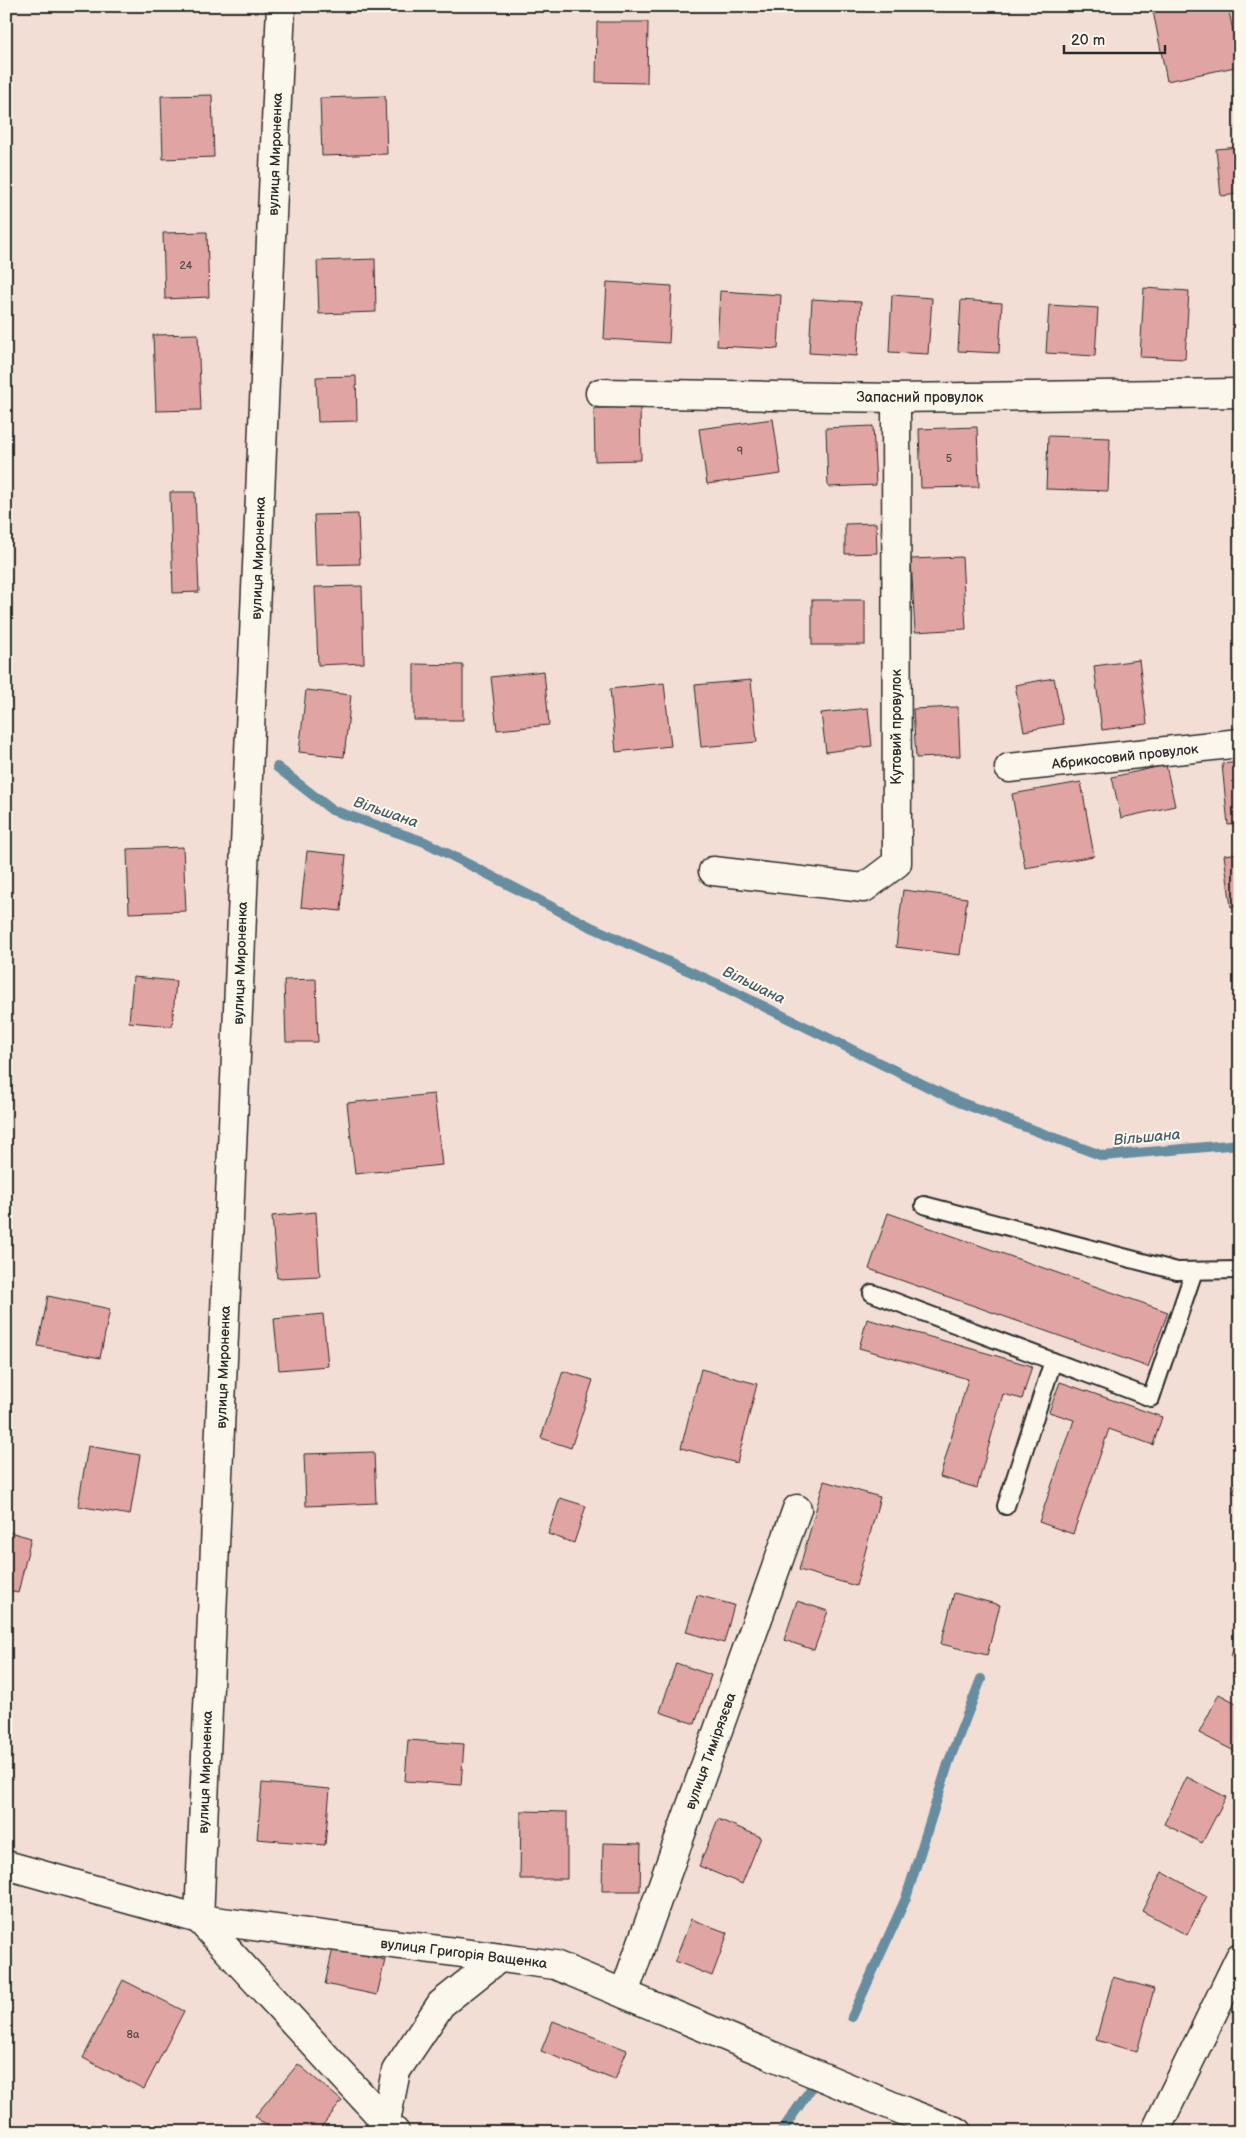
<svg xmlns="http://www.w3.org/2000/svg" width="1246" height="2138" viewBox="0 0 1246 2138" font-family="'Balsamiq Sans',sans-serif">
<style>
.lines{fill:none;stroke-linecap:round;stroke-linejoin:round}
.stream{stroke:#668da0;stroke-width:10}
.building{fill:#e0a5a3;stroke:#2b2b2b}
.lane-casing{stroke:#2b2b2b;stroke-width:20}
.street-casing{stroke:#2b2b2b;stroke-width:31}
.secondary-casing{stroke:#2b2b2b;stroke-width:31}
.lane{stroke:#fbf7ec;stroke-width:16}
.street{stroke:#fbf7ec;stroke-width:28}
.secondary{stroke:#fbf7ec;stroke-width:28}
.labels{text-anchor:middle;stroke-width:4;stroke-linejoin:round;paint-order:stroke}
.number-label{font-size:11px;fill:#584a49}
.street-label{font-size:14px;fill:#2b2b2b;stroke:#fbf7ec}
.water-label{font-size:15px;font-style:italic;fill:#485c66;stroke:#fbf7ec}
</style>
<rect width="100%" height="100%" fill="#f3ded6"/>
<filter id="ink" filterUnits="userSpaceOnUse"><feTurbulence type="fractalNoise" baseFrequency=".02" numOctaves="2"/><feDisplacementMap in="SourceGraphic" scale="10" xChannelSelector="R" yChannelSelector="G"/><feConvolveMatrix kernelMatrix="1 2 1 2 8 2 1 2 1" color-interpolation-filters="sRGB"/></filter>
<g filter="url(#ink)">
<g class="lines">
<g class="stream">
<polyline points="277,767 332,810 425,842 589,926 718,984 959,1102 1103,1156 1240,1144"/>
<polyline points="852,2017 906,1898 949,1761 981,1679"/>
<polyline points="781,2132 810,2090"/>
</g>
</g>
<g class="building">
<polygon points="1152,6 1228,6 1240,66 1167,81"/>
<polygon points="597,22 648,22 647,83 596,82"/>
<polygon points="212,95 214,157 163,159 161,96"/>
<polygon points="385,96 387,154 322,156 320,98"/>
<polygon points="1240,147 1240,194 1221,196 1216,149"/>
<polygon points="207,232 209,297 165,299 163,233"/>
<polygon points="375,259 376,312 319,314 317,261"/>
<polygon points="607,282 672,286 669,343 604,339"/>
<polygon points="1144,288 1189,291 1185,359 1140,357"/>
<polygon points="720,291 781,295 778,349 717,346"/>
<polygon points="892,295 932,298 928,354 889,352"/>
<polygon points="812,299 861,302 857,356 809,353"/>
<polygon points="961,300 1002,303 999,353 958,351"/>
<polygon points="1049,305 1098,308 1095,356 1046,353"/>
<polygon points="198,334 201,410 156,411 153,335"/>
<polygon points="356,376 357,421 318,422 316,377"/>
<polygon points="640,407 641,460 595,461 594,408"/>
<polygon points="773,419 781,474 707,484 699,429"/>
<polygon points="873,426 876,485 828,487 826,428"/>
<polygon points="977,427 979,487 921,488 919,429"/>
<polygon points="1048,436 1110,438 1108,491 1046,489"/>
<polygon points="170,492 195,492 199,592 173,593"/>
<polygon points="358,514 360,564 316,565 314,515"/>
<polygon points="876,523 877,553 845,554 845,524"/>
<polygon points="962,557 966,629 915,632 911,559"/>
<polygon points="362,586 364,663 318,665 315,587"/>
<rect x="812" y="600" width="53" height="45"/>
<polygon points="1139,660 1147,724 1102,730 1094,666"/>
<polygon points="414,664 463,665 463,720 414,720"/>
<polygon points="544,671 549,725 497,730 491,677"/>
<polygon points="1054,678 1063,724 1024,731 1015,685"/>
<polygon points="751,680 757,742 701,747 695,685"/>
<polygon points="664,683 671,746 616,752 610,689"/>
<polygon points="306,690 351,695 344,757 299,752"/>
<polygon points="958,707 960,756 916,758 913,709"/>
<polygon points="868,708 872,746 826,752 821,713"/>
<polygon points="1240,762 1240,824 1228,825 1222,764"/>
<polygon points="1166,765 1175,806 1121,818 1112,777"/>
<polygon points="1081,782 1094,856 1025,868 1012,794"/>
<polygon points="183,847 186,911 129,913 127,849"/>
<polygon points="307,851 346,855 341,911 301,907"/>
<polygon points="1240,853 1240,906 1231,907 1224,855"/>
<polygon points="903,890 967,898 960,955 896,947"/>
<polygon points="133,977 176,981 172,1026 129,1022"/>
<polygon points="316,979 318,1042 286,1042 284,980"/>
<polygon points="434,1094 442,1165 355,1174 347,1103"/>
<polygon points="316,1212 320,1276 277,1278 272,1216"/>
<polygon points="888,1213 1168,1312 1148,1367 869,1269"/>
<polygon points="48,1296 110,1309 100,1358 38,1346"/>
<polygon points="323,1314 328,1366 279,1370 274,1319"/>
<polygon points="867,1319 1032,1366 1022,1399 1003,1394 977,1488 940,1477 968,1379 859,1348"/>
<polygon points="701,1369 757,1384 737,1463 681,1448"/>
<polygon points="563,1371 593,1380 571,1448 541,1438"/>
<polygon points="1060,1382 1162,1417 1153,1445 1109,1429 1073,1534 1039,1522 1074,1420 1049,1412"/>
<polygon points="88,1446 140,1455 130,1515 78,1506"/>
<polygon points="374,1452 376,1503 306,1506 304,1454"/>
<polygon points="1240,1473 1240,1495 1233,1493"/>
<polygon points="824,1481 880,1497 856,1586 799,1570"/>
<polygon points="560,1498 586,1506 574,1543 548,1534"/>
<polygon points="6,1531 31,1538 18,1593 6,1590"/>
<polygon points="954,1593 1000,1605 987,1655 941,1644"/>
<polygon points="697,1595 734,1605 724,1643 686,1632"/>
<polygon points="797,1601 828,1611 814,1650 784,1640"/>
<polygon points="1240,1641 1240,1663 1230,1656"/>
<polygon points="676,1663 711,1675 695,1724 660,1712"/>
<polygon points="1219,1694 1240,1705 1240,1754 1199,1733"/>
<polygon points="408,1740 464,1744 461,1785 405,1781"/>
<polygon points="1187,1777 1226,1797 1202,1843 1164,1824"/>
<polygon points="262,1783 330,1789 325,1845 257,1839"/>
<polygon points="521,1811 567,1812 567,1879 520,1879"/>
<polygon points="718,1819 761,1837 742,1884 699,1866"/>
<polygon points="603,1843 641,1844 640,1891 602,1891"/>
<polygon points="1162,1872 1207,1896 1187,1935 1142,1911"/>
<polygon points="691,1919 728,1933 712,1976 675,1961"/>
<polygon points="333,1948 385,1960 377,1995 325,1984"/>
<polygon points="1113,1977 1154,1989 1137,2052 1096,2040"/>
<polygon points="123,1980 184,2011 144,2089 83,2058"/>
<polygon points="553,2021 627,2050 615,2080 541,2051"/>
<polygon points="298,2064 342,2101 317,2132 274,2132 255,2116"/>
</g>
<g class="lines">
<g class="lane-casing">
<g id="lane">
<polyline points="924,1205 1177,1271 1240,1270"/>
<polyline points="872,1293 1151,1398 1194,1271"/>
<polyline points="1006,1506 1053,1361"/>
</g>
</g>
<g class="street-casing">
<g id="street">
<polyline points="281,6 199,1919 395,2132"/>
<polyline points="600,393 896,398 1240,393"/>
<polyline points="1009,768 1240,743"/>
<polyline points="713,871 864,888 897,863 896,398"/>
<polyline points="6,1865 199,1919 555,1965 909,2113 958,2132"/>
<polyline points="624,1993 797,1509"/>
<polyline points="379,2132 386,2121 396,2071 441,2004 499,1958"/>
</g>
</g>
<g class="secondary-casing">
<polyline id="secondary" points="1155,2132 1240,1957"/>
</g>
<use href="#lane" class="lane"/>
<use href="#street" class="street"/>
<use href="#secondary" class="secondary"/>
</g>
</g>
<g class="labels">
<g class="number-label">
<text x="186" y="269">24</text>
<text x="740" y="455">9</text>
<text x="949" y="462">5</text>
<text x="133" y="2038">8а</text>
</g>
<g class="street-label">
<text transform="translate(275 154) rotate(-88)" y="5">вулиця Мироненка</text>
<text x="920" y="402">Запасний провулок</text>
<text transform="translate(258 558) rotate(-88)" y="5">вулиця Мироненка</text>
<text transform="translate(896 727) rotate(-90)" y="5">Кутовий провулок</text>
<text transform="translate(1125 756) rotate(-6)" y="5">Абрикосовий провулок</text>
<text transform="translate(240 963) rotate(-88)" y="5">вулиця Мироненка</text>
<text transform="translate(223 1367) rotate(-88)" y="5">вулиця Мироненка</text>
<text transform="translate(710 1751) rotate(-70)" y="5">вулиця Тимірязєва</text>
<text transform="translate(205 1772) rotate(-88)" y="5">вулиця Мироненка</text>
<text transform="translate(464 1953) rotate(7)" y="5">вулиця Григорія Ващенка</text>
</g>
<g class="water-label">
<text transform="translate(386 812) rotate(19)" y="5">Вільшана</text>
<text transform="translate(754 985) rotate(26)" y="5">Вільшана</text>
<text transform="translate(1147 1137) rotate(-5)" y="5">Вільшана</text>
</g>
</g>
<rect width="1246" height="2138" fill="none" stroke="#fbf7ec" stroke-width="25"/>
<rect x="12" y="12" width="1221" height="2113" fill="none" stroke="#2b2b2b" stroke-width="2" filter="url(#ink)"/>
<path d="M1064 45v8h101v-8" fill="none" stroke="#2b2b2b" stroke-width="2.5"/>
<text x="1071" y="45" font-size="15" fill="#2b2b2b" stroke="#fbf7ec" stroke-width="4" paint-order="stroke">20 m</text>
</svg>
